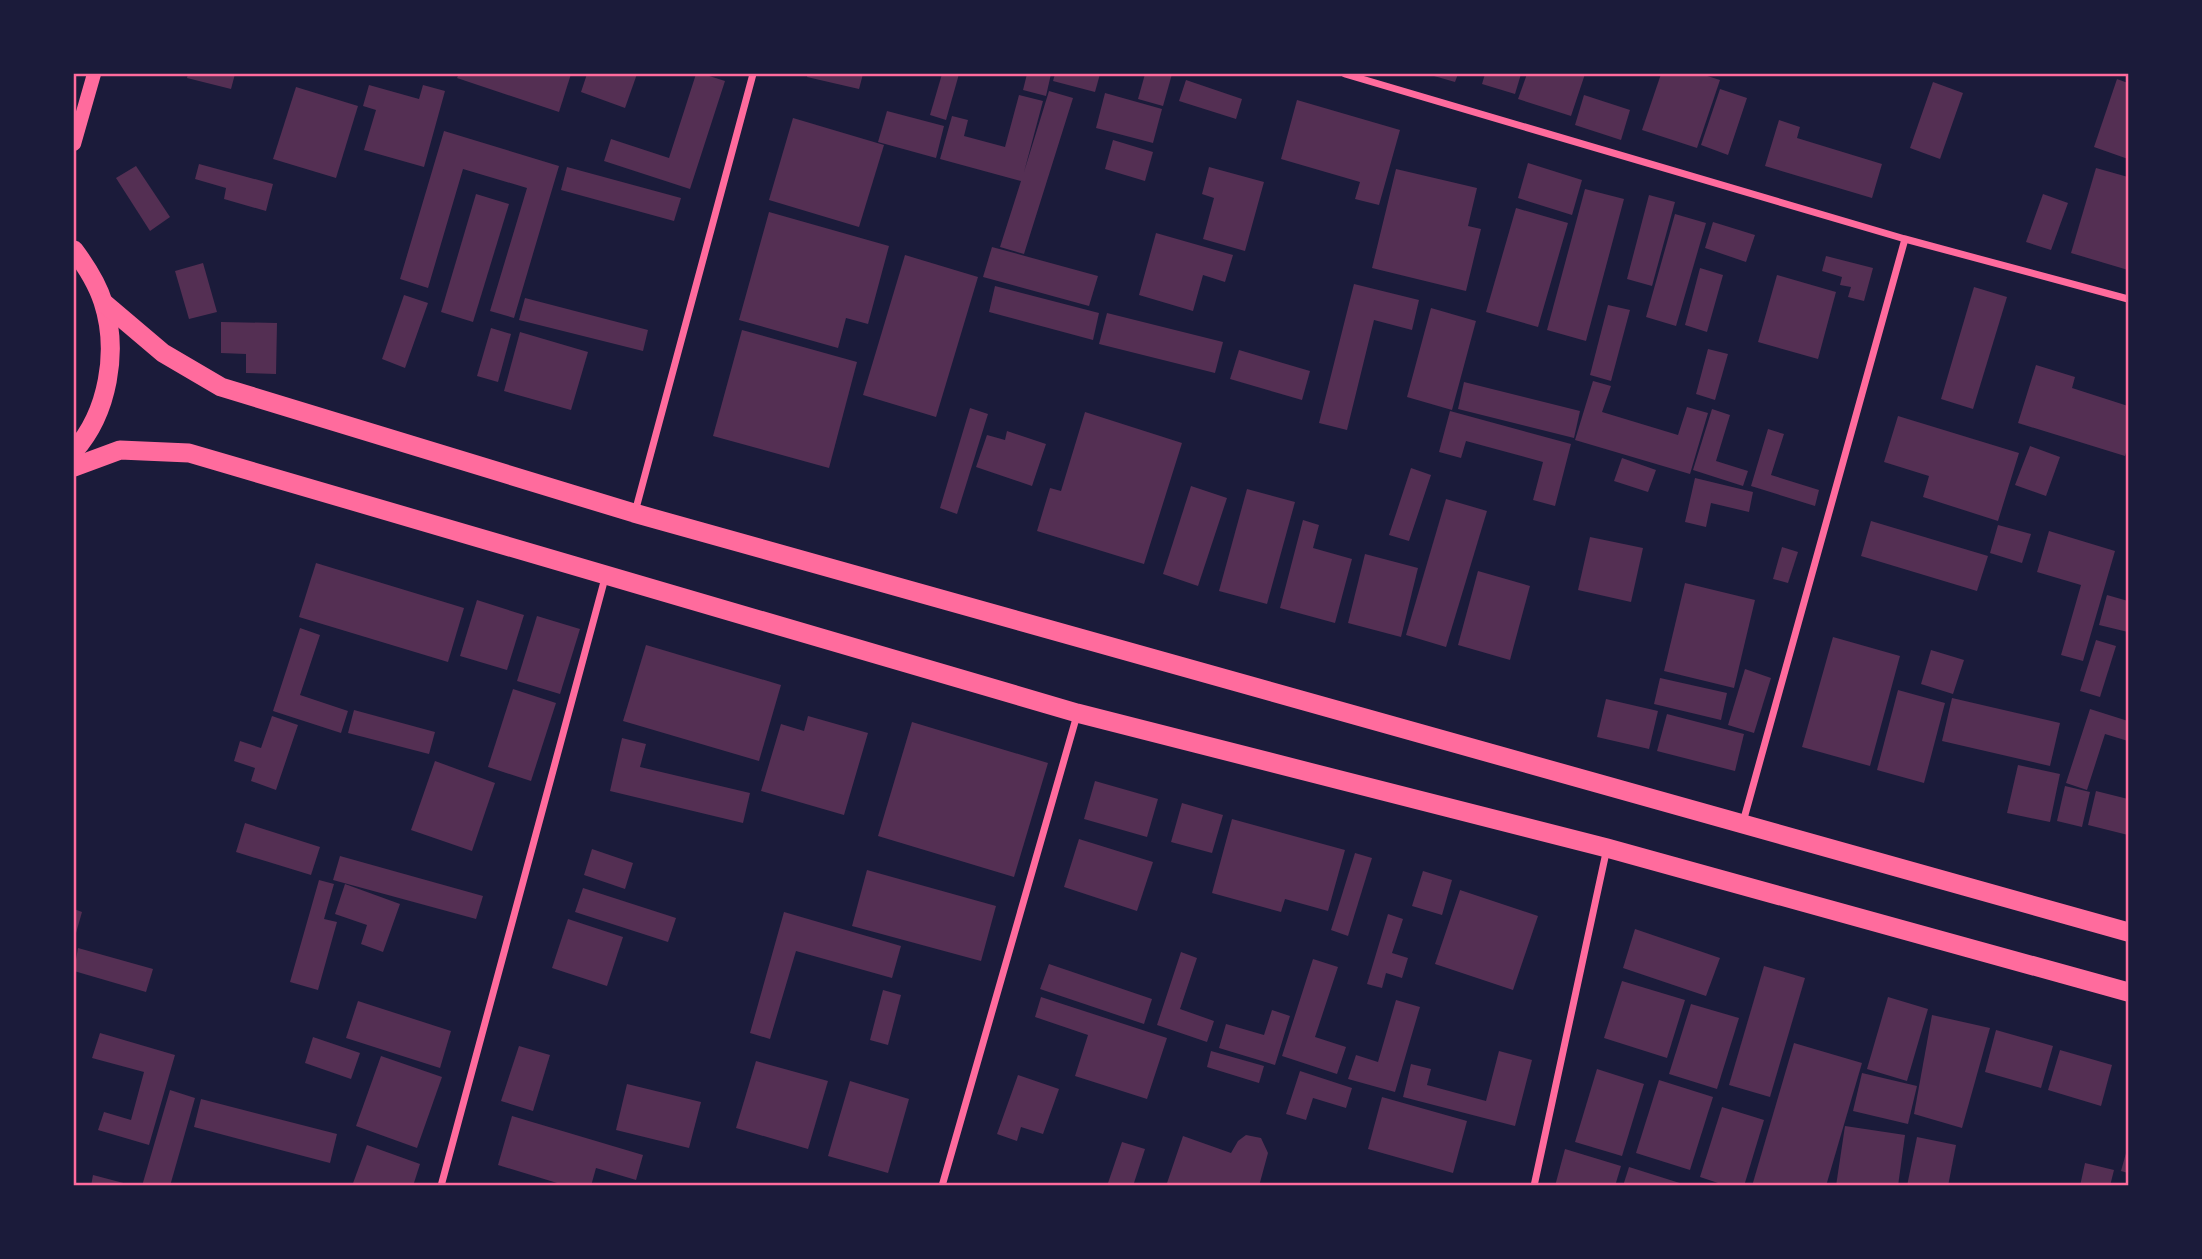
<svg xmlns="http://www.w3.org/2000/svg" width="2202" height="1259" viewBox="0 0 2202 1259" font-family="Ubuntu,sans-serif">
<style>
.building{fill:#542f53}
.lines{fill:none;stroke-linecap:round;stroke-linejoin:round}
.minor{stroke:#ff6b9d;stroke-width:7}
.secondary{stroke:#ff6b9d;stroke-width:14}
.trunk{stroke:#ff6b9d;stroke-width:19}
.neatline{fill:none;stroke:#ff6b9d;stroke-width:2.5}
</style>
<rect width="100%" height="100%" fill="#1b1b3a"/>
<g class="building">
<polygon points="188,74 235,74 231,89 187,78"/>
<polygon points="459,74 571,74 559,112 457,78"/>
<polygon points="587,74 637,74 625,108 581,92"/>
<polygon points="696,74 703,74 725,81 690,189 604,161 611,139 669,158"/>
<polygon points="808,74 863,74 859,89 807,77"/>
<polygon points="942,74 959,74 946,120 930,115"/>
<polygon points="1027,74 1051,74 1046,96 1023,90"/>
<polygon points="1055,74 1100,74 1095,92 1053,81"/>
<polygon points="1145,74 1172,74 1163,106 1138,99"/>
<polygon points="1427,74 1458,74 1455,82"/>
<polygon points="1485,74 1521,74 1515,94 1482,84"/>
<polygon points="1527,74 1585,74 1571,116 1518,99"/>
<polygon points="1661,74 1701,74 1720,80 1697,148 1642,130"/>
<polygon points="2117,79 2128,83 2128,159 2094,147"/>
<polygon points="1186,80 1242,99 1236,119 1179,101"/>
<polygon points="1933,82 1963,93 1940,159 1910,148"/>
<polygon points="369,85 419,99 423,85 445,91 424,167 364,150 376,110 363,106"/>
<polygon points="296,87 358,106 336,178 273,159"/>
<polygon points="1720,89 1747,98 1728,155 1701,145"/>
<polygon points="1049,91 1073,98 1024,254 1000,247 1021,181 940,159 952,116 968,120 964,136 1005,147 1019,95 1043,101 1024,172"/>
<polygon points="1105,93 1162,109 1153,143 1096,128"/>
<polygon points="1584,95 1630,110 1621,140 1575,125"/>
<polygon points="1297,100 1400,130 1379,205 1355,199 1360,182 1281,159"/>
<polygon points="887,111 944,126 936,158 878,142"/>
<polygon points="793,118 884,145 859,227 769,200"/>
<polygon points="1779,120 1800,127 1797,138 1882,164 1872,198 1765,166"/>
<polygon points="444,131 559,166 514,318 490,311 527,188 463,169 428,288 400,279"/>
<polygon points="1113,140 1153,152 1145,181 1105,169"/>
<polygon points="1528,163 1582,180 1572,215 1518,198"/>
<polygon points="199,164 273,184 266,211 224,199 226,188 195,179"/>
<polygon points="136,166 170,217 150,231 116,178"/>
<polygon points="567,167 681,198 674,221 561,190"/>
<polygon points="1209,167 1264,182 1245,251 1203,239 1214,198 1202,194"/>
<polygon points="2096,168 2128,177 2128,270 2071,253"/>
<polygon points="1396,169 1477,188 1468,226 1481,229 1466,291 1372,268"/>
<polygon points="1585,189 1624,199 1586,341 1547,330"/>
<polygon points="476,194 509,204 473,322 441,312"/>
<polygon points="2043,194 2068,203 2051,250 2026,242"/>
<polygon points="1649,195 1675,202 1652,286 1627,279"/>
<polygon points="1516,208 1568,223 1538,327 1486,312"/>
<polygon points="769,212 889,246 868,324 846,318 838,348 739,320"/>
<polygon points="1675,214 1706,223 1676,326 1646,317"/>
<polygon points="1713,222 1755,235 1746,262 1705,248"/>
<polygon points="1156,233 1233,255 1225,282 1203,275 1193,311 1139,295"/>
<polygon points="992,247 1098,276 1089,306 983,277"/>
<polygon points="905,255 978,277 936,417 863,395"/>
<polygon points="1826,256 1873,268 1864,301 1848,297 1851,287 1840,285 1842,277 1822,271"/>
<polygon points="203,263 217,312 189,319 175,271"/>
<polygon points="1700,268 1723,275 1707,332 1685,325"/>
<polygon points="1777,275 1836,292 1818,359 1758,342"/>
<polygon points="1354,284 1419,300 1412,330 1374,320 1347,430 1319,423"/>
<polygon points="995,286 1099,313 1093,340 989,312"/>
<polygon points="1974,287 2007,297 1973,409 1941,399"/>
<polygon points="404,295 428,303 405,368 382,359"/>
<polygon points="525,298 648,330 643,351 519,320"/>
<polygon points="1608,305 1630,310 1611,381 1590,375"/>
<polygon points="1431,308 1476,321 1452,410 1407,397"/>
<polygon points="1107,313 1223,342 1215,373 1099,344"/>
<polygon points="221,322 277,323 276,374 246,373 246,354 221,353"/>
<polygon points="491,328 511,334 498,382 477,376"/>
<polygon points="742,330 857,362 829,468 713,436"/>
<polygon points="520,332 588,352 571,410 504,391"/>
<polygon points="1708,349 1728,354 1715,400 1696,394"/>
<polygon points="1239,350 1310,371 1302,400 1230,379"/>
<polygon points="2036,365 2075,377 2072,388 2128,406 2128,446 2125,456 2018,423"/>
<polygon points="1593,381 1611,386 1602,412 1678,435 1687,407 1708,413 1690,474 1575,440"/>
<polygon points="1464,382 1580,411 1574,438 1458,409"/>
<polygon points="970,408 988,414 957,514 940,508"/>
<polygon points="1712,409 1730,415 1716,461 1748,471 1743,486 1693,470"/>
<polygon points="1450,411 1571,444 1555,506 1533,500 1543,462 1466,441 1461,458 1439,452"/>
<polygon points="1085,412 1182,443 1144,564 1037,531 1050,488 1061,491"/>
<polygon points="1898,416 2019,453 1998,521 1923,497 1929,476 1884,462"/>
<polygon points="1768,429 1784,434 1771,475 1819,490 1815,506 1751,486"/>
<polygon points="1007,431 1046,444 1032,486 976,467 987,435 1005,440"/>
<polygon points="2030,446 2060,457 2046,496 2015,485"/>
<polygon points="1622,458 1656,470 1648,492 1614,481"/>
<polygon points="1411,468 1431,475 1409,541 1389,535"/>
<polygon points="1695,478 1753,492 1749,512 1711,503 1706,527 1685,522"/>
<polygon points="1191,486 1227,498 1198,586 1163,574"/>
<polygon points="1247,489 1295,502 1267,604 1219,591"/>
<polygon points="1446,499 1487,511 1446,647 1406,635"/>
<polygon points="1303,520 1319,525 1313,548 1352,559 1335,623 1280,608"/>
<polygon points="1871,521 1988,556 1977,591 1861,556"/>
<polygon points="1998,525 2031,534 2022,563 1990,553"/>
<polygon points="2049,531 2115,551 2083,661 2061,655 2081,585 2037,572"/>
<polygon points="1590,537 1643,548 1631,602 1578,590"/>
<polygon points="1782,547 1798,552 1788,583 1773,579"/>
<polygon points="1365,554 1418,568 1401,637 1348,623"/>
<polygon points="316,563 464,608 448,662 299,617"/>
<polygon points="1478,571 1530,586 1510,660 1458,645"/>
<polygon points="1685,583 1755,600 1734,688 1664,671"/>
<polygon points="2107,595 2128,601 2128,632 2099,625"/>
<polygon points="477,600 524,615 507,670 460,656"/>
<polygon points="537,616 580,629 560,694 517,681"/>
<polygon points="300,628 320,635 300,695 348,711 341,733 273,711"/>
<polygon points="1833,637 1900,656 1870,766 1802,747"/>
<polygon points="2096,640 2116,646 2100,697 2080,691"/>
<polygon points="646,645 781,685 759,761 623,721"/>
<polygon points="1931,650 1964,660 1953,694 1921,684"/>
<polygon points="1745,669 1771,678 1754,733 1728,725"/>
<polygon points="1660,678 1727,693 1721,720 1654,704"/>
<polygon points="513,689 556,703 531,781 488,767"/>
<polygon points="1898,690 1945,703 1924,783 1877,770"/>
<polygon points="1952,698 2060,723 2050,766 1942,741"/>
<polygon points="1606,699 1658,711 1649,749 1597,737"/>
<polygon points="2090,709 2128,721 2128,741 2105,734 2087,790 2066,783"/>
<polygon points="354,710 435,732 429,754 348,733"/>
<polygon points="1667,714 1744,734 1735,771 1657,751"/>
<polygon points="272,716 298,725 276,790 251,781 255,768 234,761 240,741 261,748"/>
<polygon points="808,716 868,733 844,815 761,791 781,724 804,731"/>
<polygon points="912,722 1048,763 1014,877 878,836"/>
<polygon points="622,738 646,744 640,767 750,793 743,823 610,791"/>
<polygon points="435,761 495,783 472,851 411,830"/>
<polygon points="2018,765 2060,774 2050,822 2007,813"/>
<polygon points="1095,781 1158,799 1147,837 1084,819"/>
<polygon points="2065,786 2090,792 2082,827 2057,821"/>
<polygon points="2096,791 2128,799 2128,835 2088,825"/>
<polygon points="1182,803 1223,815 1212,853 1171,842"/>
<polygon points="1232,819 1345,850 1328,911 1285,899 1281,912 1212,893"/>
<polygon points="245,823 320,847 311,875 236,852"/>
<polygon points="1079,839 1153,862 1137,911 1064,887"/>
<polygon points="592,849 633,863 625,889 584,875"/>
<polygon points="1355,853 1372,858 1348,936 1331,930"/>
<polygon points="340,856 483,896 476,919 333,880"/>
<polygon points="867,870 996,906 981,961 852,926"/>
<polygon points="1423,871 1452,880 1442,915 1412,906"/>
<polygon points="319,880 334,884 324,919 337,922 318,990 290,982"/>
<polygon points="345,884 400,904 383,952 361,944 367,925 335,914"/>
<polygon points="583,888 676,918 668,942 575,912"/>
<polygon points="1460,890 1538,916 1513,990 1435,964"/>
<polygon points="74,909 82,912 74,940"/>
<polygon points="784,912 901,946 892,978 796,951 770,1039 750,1033"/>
<polygon points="1388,914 1403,919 1392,953 1408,958 1402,978 1386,973 1382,988 1367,984"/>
<polygon points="568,919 623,937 607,986 552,968"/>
<polygon points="1635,929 1720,958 1706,996 1623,968"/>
<polygon points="78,948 153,969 146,992 74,971"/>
<polygon points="1181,952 1197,958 1180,1009 1214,1021 1207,1042 1157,1025"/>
<polygon points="1313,959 1338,967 1315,1037 1346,1047 1337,1074 1282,1056"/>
<polygon points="1049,964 1152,999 1144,1024 1040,989"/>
<polygon points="1764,966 1805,978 1770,1097 1729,1085"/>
<polygon points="1622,981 1685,1000 1667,1058 1604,1038"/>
<polygon points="883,990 901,995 888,1045 870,1040"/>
<polygon points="1041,997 1167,1038 1147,1099 1075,1076 1088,1035 1035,1017"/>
<polygon points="1888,997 1928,1009 1907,1081 1867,1069"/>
<polygon points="1396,1000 1420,1007 1395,1092 1348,1079 1356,1055 1378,1062"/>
<polygon points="358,1001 451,1031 440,1068 346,1038"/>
<polygon points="1691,1004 1739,1018 1717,1089 1669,1074"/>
<polygon points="1272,1010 1290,1016 1275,1065 1219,1048 1226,1024 1264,1035"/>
<polygon points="1932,1015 1990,1028 1962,1128 1914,1114"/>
<polygon points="1996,1030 2053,1046 2041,1088 1985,1072"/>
<polygon points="100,1033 175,1055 149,1145 98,1130 104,1112 131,1120 144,1072 92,1058"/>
<polygon points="313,1037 360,1053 351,1079 305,1063"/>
<polygon points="1794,1043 1862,1063 1826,1186 1752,1186"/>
<polygon points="519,1046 550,1055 533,1111 501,1101"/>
<polygon points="2060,1050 2112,1065 2101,1106 2048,1090"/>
<polygon points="1211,1051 1264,1066 1259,1083 1207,1067"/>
<polygon points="1499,1051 1532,1060 1515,1126 1403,1097 1411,1064 1431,1069 1427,1085 1486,1101"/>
<polygon points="381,1056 442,1077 417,1148 356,1126"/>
<polygon points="756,1061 828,1081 808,1149 736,1128"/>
<polygon points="1597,1069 1644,1084 1622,1156 1575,1142"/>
<polygon points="1300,1071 1352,1088 1346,1108 1313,1098 1306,1120 1286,1114"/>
<polygon points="1862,1073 1917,1086 1908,1124 1853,1111"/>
<polygon points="1018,1075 1059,1089 1043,1134 1021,1127 1017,1141 997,1134"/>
<polygon points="1659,1080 1713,1097 1690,1170 1636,1153"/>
<polygon points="850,1081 909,1099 888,1173 828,1156"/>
<polygon points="627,1084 701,1102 689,1148 616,1130"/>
<polygon points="170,1090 195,1098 170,1186 142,1186"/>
<polygon points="1382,1097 1467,1121 1453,1173 1368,1149"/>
<polygon points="201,1099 337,1134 330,1163 194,1127"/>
<polygon points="1722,1107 1764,1120 1744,1186 1727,1186 1700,1177"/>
<polygon points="512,1116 643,1155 636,1180 596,1168 591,1186 567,1186 498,1165"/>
<polygon points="1845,1126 1905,1135 1898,1186 1836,1186"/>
<polygon points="1246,1135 1261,1138 1268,1153 1259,1186 1166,1186 1183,1136 1231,1153 1238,1141"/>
<polygon points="1917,1137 1956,1145 1948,1186 1907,1186"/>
<polygon points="1122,1142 1145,1149 1133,1186 1107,1186"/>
<polygon points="367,1145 420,1164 413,1186 352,1186"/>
<polygon points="2128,1146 2128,1173 2121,1171"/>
<polygon points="1565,1149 1621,1166 1615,1186 1555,1186"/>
<polygon points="2085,1163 2114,1170 2110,1186 2080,1186"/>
<polygon points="1629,1167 1686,1185 1686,1186 1623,1186"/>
<polygon points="93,1175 131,1185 131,1186 91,1186"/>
</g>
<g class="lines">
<g class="minor">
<polyline points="1345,74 1905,239 2128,299"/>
<polyline points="635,512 753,74"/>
<polyline points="1743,822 1905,239"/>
<polyline points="441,1186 605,578"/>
<polyline points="942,1186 1077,715"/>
<polyline points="1534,1186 1607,848"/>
</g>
<polyline class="secondary" points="74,144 94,74"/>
<g class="trunk">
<path d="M74 250C86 266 97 283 103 302 119 351 108 413 74 451"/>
<polyline points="104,303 163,353 221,387 634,513 2128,932"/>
<polyline points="74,467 120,450 189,453 1077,713 1607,848 2128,992"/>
</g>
</g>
<rect width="2202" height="1259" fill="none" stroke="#1b1b3a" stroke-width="150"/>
<rect x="75" y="75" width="2052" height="1109" class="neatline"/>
</svg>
